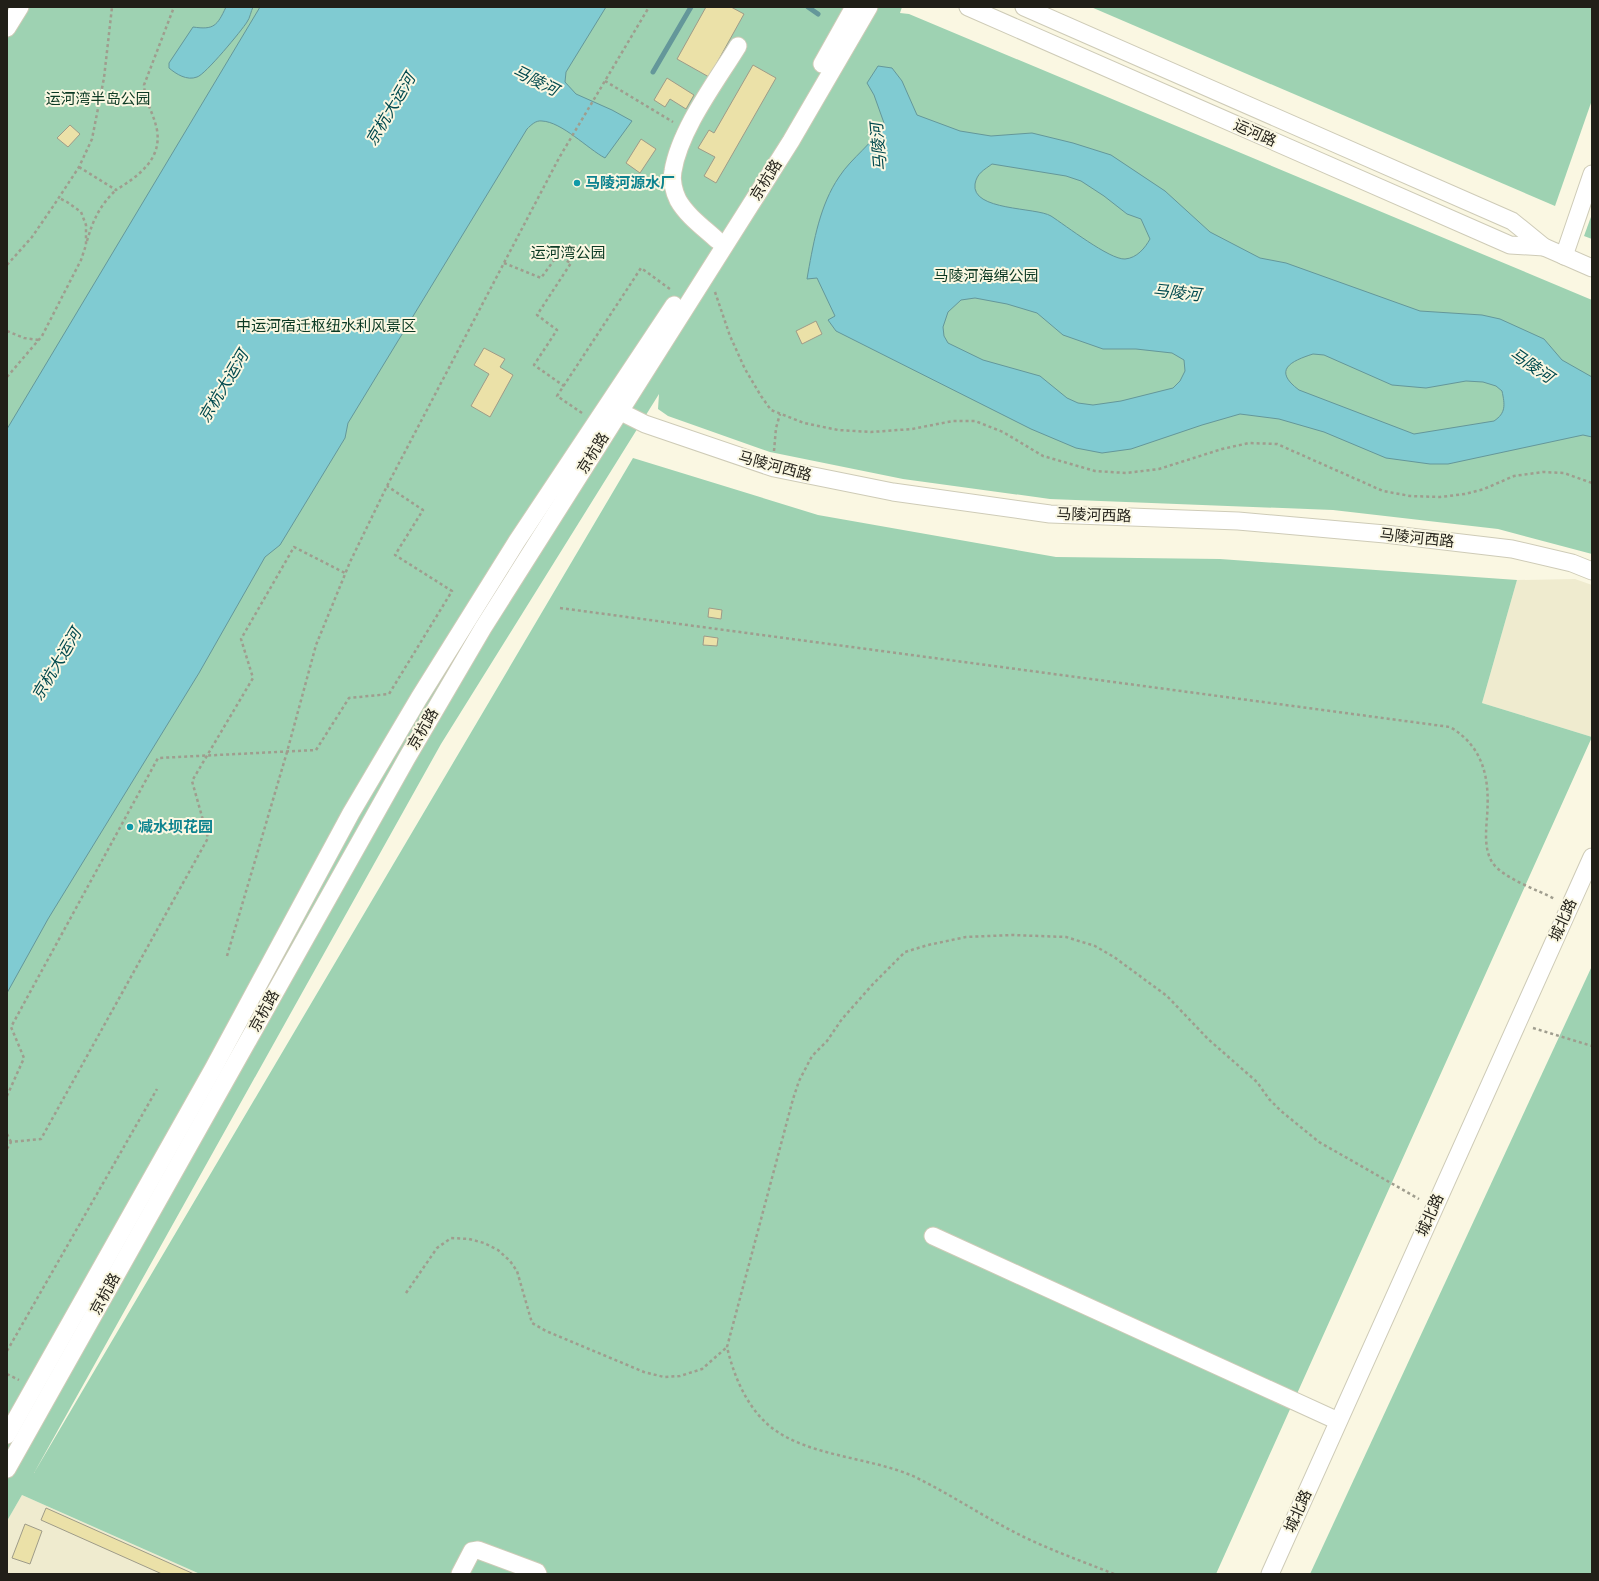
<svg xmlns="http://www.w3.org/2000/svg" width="1599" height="1581" viewBox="0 0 1599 1581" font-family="Jost,'Noto Sans SC',sans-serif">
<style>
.built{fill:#efebcf}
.green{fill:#9ed2b2}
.water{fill:#80cbd2;stroke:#64979a;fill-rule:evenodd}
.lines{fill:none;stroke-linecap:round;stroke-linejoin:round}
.stream{stroke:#64979a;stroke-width:5}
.building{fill:#ebe1a8;stroke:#9e9b88}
.minor-casing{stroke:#cecbb7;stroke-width:19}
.path{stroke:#9f9d8e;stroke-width:2.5;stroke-dasharray:3 3;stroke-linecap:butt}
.minor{stroke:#fff;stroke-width:17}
.culture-dot{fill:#0f9aa8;stroke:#faf7e2;stroke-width:1.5}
.labels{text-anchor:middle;stroke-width:4;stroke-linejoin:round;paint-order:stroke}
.park-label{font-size:15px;fill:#0b3923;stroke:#faf7e2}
.street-label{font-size:15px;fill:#211f18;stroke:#faf7e2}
.culture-label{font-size:15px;font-weight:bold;fill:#0d838f;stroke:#faf7e2;text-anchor:start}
.water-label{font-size:16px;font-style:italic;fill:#00494e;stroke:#faf7e2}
</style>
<rect width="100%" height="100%" fill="#faf7e2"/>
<g class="built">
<polygon points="1575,579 1592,585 1592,737 1482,703 1517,580"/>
<polygon points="22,1495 200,1574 7,1574 7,1521"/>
</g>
<g class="green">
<polygon points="7,7 902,7 900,13 909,14 1592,300 1592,554 1498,529 1333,510 1050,499 903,479 770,452 668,416 658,409 659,394 441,744 34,1473 633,458 818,515 1056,557 1220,559 1517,580 1482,703 1592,737 1216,1574 200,1574 22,1495 7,1521"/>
<polygon points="1091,7 1592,7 1592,100 1555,206"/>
<polygon points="1592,214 1592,239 1584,236"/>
<polygon points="1592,966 1592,1574 1310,1574"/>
</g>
<g class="water">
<path d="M226 7H253C251 11 250 18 247 22 242 30 205 75 197 77 187 81 176 74 169 68V63L193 27C214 30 217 26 226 7Z"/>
<path d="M260 7H606L566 72 565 82 576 94 612 110 632 121 605 158C588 149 562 122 542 121 536 120 531 125 527 129L348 423 345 438 280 545 265 557 199 673 48 919 7 993V429Z"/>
<path d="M878 66 892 68 902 81 917 115 960 131 991 136 1032 133 1073 143 1111 155 1165 191 1210 232 1260 258 1286 263 1420 311 1482 315 1500 319 1544 339 1562 360 1592 377V437L1583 435 1448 464H1430L1386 458 1324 432 1279 419 1240 414 1202 425 1131 449 1102 453 1076 448 1031 429 836 331 828 320 835 316 817 278 807 279 808 273C814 240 820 205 839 177 852 157 873 144 884 123L874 95 867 83ZM992 164 1066 176 1081 181 1104 196 1127 214 1141 219 1150 239C1145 248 1137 258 1125 259 1110 260 1065 225 1051 216 1036 207 971 211 975 184 977 173 984 170 992 164ZM975 298 1007 304 1037 313 1063 335 1103 349H1136L1172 353 1184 360 1185 371 1180 381 1173 388 1121 401 1093 405 1078 403 1067 398 1040 376 983 360 948 343 944 336 943 327 948 312 961 300ZM1313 354 1324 355 1392 385 1426 388 1466 381 1483 382 1496 386 1502 391C1505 405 1506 413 1494 421L1414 434 1299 390C1272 370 1291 361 1313 354Z"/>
</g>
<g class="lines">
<g class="stream">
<polyline points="808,7 818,14"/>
<polyline points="653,72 691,7"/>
</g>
</g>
<g class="building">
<polygon points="706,7 731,7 744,14 709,77 677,59"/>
<polygon points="753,65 776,78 716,183 704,176 715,157 698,148 709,130 714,133"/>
<polygon points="667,78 694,95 686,109 670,99 665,107 654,100"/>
<polygon points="70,125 80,134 68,147 57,138"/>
<polygon points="641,139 656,149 640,173 626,163"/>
<polygon points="816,321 822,334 802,344 796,331"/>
<polygon points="484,348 505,359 500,367 513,375 490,417 471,406 489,374 474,365"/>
<polygon points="709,608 722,610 721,619 708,617"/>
<polygon points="704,636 718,638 717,646 703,645"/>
<polygon points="46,1508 194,1574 162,1574 41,1520"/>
<polygon points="25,1524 42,1531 30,1564 12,1558"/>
</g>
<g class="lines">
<g class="minor-casing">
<g id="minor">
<polyline points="968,7 1510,245 1544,247"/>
<polyline points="1024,7 1512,221 1544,247 1592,268"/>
<polyline points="7,28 20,7"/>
<polyline points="822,64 854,7"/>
<path d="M717 240C704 228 687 216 678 200 674 192 671 180 673 171 680 129 716 82 738 46"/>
<polyline points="1564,256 1592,174"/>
<polyline points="609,406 645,424 774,468 893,492 1050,514 1238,521 1385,534 1512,549 1572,563 1592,571"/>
<polyline points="933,1236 1338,1421"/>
<polyline points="7,1435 213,1069 351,813 419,698 517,541 674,305"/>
<polyline points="7,1469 408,756 483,628 791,141 869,7"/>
<polyline points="460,1574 472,1551 478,1550 537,1572 538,1574"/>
<polyline points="1270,1574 1592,857"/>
</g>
</g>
<g class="path">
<polyline points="605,81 673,122"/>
<path d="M79 167 116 190C138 176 162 160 157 130 154 114 145 102 144 85L174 7"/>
<path d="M87 241C93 220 100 205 116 190"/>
<polyline points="504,263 541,278 557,256 571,263 537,315 557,330 534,365 564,386"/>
<polyline points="7,265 32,237 54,205 79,167 92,139 104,78 112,7"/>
<polyline points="715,292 730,336 745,369 761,396 771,410 804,423 838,430 871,432 912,429 953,421 975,421 1003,432 1043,456 1095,471 1126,473 1159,469 1222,449 1249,443 1277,444 1383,491 1410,496 1440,497 1465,494 1484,489 1514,476 1543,472 1564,473 1592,483"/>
<polyline points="7,331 24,338 39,340"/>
<polyline points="7,377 42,336 81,260 86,245 86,225 81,212 67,202 59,198"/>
<polyline points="582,413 557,396 641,268 670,289"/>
<polyline points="774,451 776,428 780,414"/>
<path d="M560 608 1450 727C1484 747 1490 779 1487 817 1486 831 1484 849 1492 862 1502 878 1538 890 1555 899"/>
<polyline points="227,956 287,752 316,645 350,562 387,486 559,158 649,7"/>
<polyline points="1533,1028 1592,1046"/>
<polyline points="7,1096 24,1058 11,1027 158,758 316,750 349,698 389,694 452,591 395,555 423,510 387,486"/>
<polyline points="7,1134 11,1142"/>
<polyline points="7,1149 11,1142 41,1139 208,838 192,781 253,678 241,639 294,547 345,573"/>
<polyline points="406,1293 437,1248 451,1238 469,1239 484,1243 498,1250 510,1261 517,1271 532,1323 546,1331 644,1372 664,1377 680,1376 702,1369 727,1347"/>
<polyline points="7,1351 157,1089"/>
<polyline points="7,1374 19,1380"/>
<path d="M1114 1574C1084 1562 1053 1551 1024 1537 987 1519 952 1495 915 1477 871 1457 810 1457 772 1428 747 1408 734 1377 727 1347L793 1099 799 1081 812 1056 827 1041 842 1019 873 984 905 952 928 945 966 937 1012 935 1066 937 1095 946 1114 957 1167 996 1208 1039 1257 1082 1269 1099 1281 1111 1319 1142 1419 1199"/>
</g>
<use href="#minor" class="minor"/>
</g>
<g class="culture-dot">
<circle cx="577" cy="183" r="4"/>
<circle cx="130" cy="827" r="4"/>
</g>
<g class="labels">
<g class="park-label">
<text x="98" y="104">运河湾半岛公园</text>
<text x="568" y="258">运河湾公园</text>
<text x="986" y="281">马陵河海绵公园</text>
<text x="326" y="331">中运河宿迁枢纽水利风景区</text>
</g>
<g class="street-label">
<text transform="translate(1255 133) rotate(24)" y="5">运河路</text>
<text transform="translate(766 180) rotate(-58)" y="5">京杭路</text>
<text transform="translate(593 453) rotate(-58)" y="5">京杭路</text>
<text transform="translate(775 466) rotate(15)" y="5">马陵河西路</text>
<text transform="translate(1094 515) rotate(2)" y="5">马陵河西路</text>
<text transform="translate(1417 538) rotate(6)" y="5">马陵河西路</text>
<text transform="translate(423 729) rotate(-60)" y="5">京杭路</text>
<text transform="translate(1563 920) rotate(-66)" y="5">城北路</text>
<text transform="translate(264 1011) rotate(-61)" y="5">京杭路</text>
<text transform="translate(1430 1215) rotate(-66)" y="5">城北路</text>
<text transform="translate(105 1294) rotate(-61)" y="5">京杭路</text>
<text transform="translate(1298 1511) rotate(-66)" y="5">城北路</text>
</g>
<g class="culture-label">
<text x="585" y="188">马陵河源水厂</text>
<text x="138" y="832">减水坝花园</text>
</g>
<g class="water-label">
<text transform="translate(536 80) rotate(26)" y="6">马陵河</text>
<text transform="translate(390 109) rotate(-59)" y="6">京杭大运河</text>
<text transform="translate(878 147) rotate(-95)" y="6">马陵河</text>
<text transform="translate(1177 292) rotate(6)" y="6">马陵河</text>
<text transform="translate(1532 365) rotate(34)" y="6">马陵河</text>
<text transform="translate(223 386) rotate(-59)" y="6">京杭大运河</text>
<text transform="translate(56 664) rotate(-59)" y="6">京杭大运河</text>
</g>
</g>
<rect width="1599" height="1581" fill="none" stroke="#211f18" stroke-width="16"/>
</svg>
